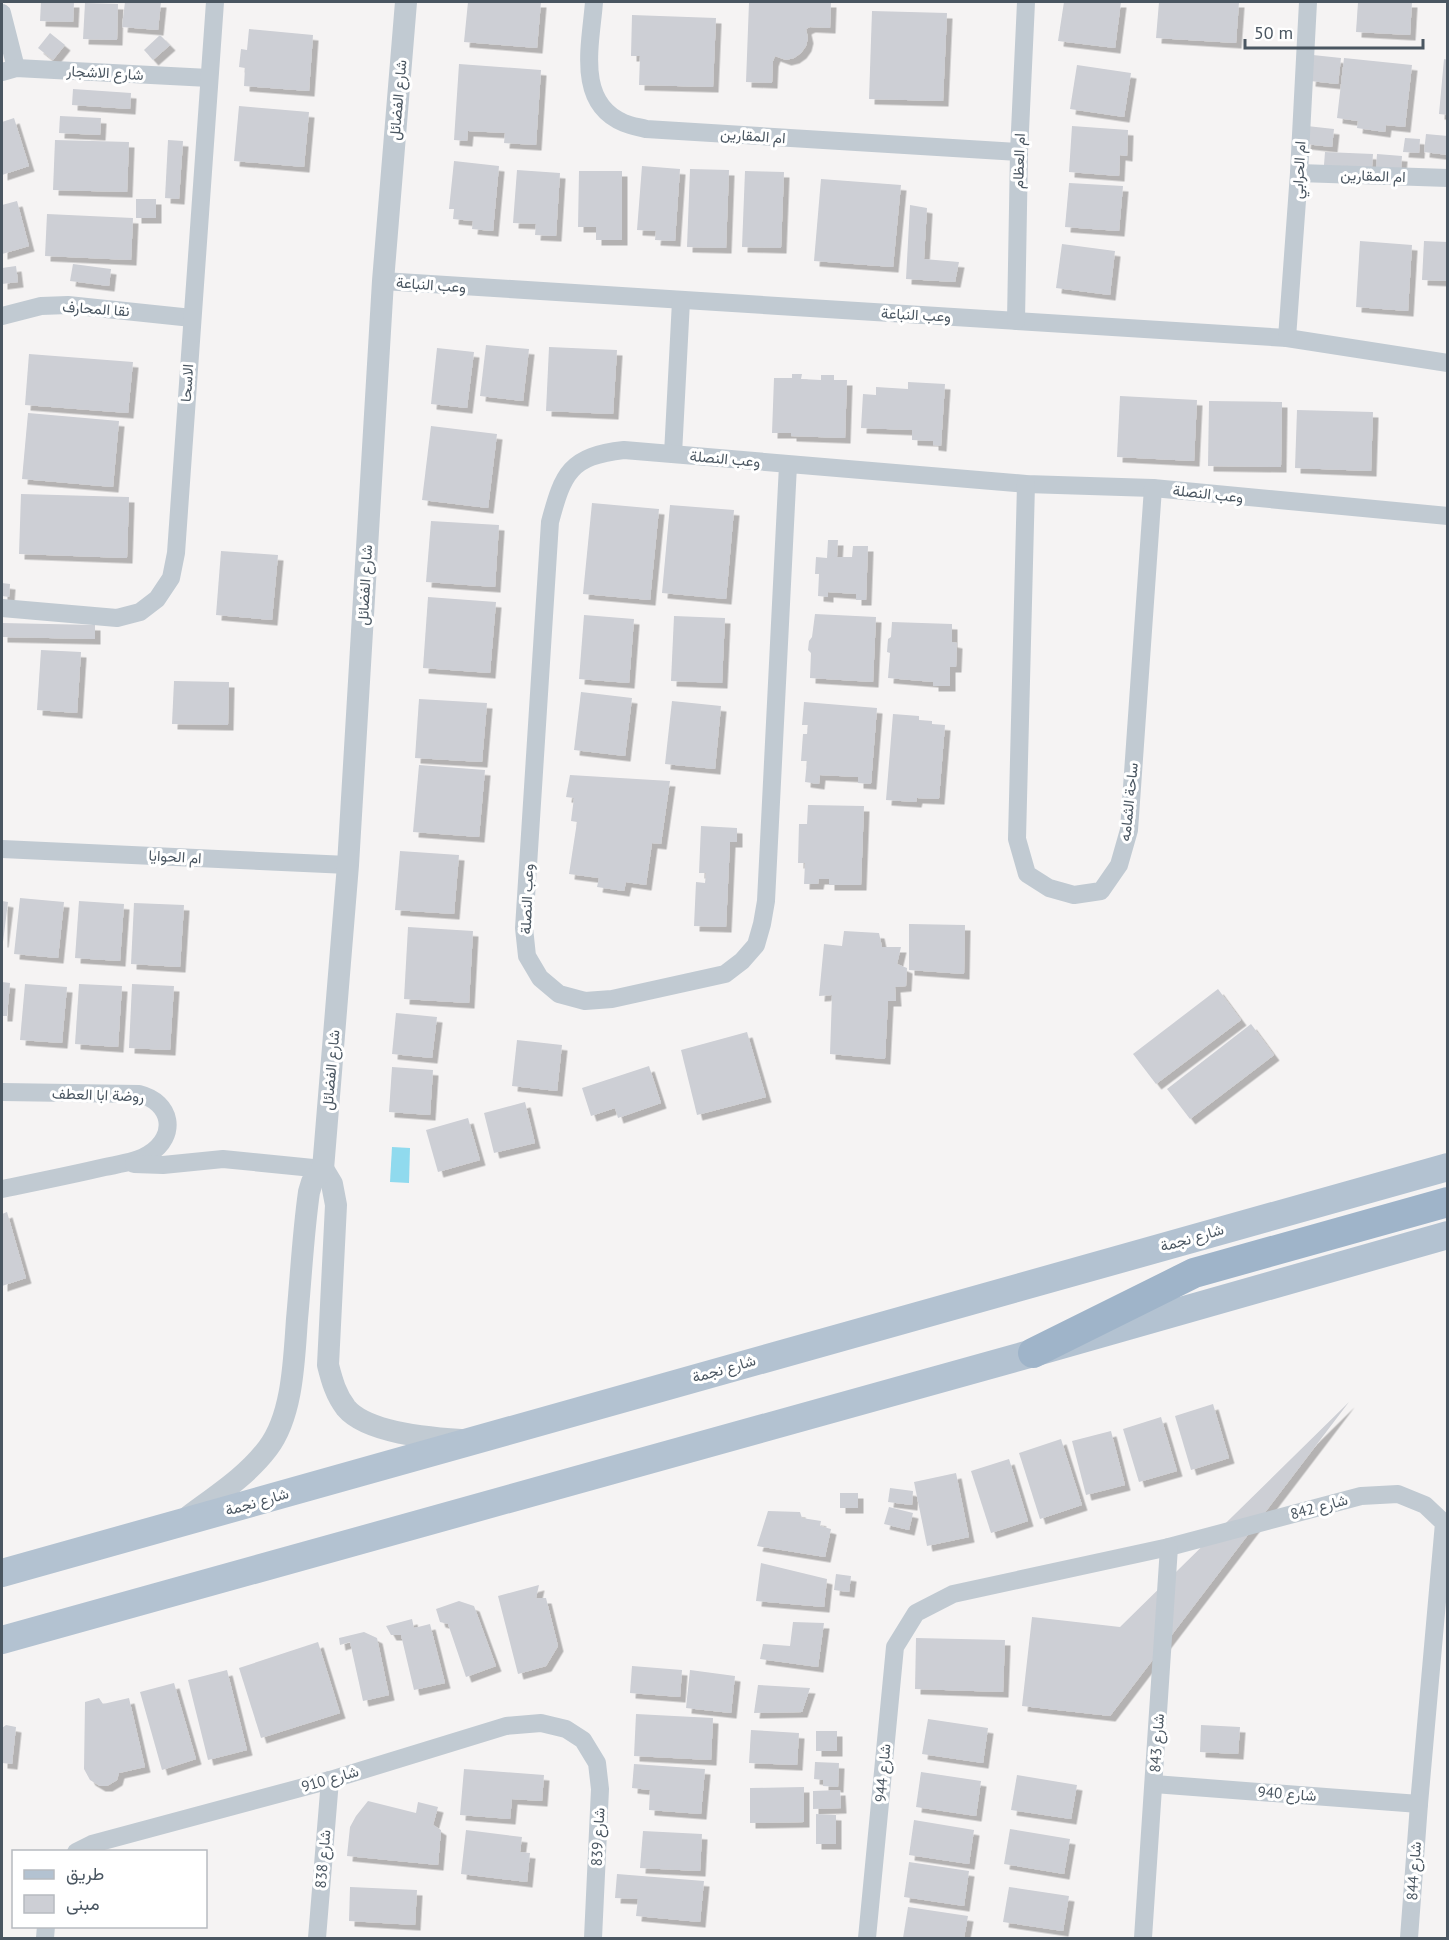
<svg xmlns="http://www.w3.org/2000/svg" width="1449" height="1940" viewBox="0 0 1449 1940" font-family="'PT Sans',Vazirmatn,sans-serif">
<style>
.water{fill:#90daee}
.building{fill:#cdcfd5;filter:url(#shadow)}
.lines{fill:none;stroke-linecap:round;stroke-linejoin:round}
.minor{stroke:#c1cad2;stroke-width:18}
.tertiary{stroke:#c1cad2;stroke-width:22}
.primary{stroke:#b3c2d1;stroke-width:28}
.trunk{stroke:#9fb4c9;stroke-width:30}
.labels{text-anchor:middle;stroke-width:6;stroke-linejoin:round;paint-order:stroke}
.street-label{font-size:15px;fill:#4a5661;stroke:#fff}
</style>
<defs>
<filter id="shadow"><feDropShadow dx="5.5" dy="5.5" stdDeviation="0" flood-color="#0004"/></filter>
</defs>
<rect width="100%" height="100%" fill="#f5f3f3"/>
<polygon class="water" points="392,1147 410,1148 409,1183 390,1182"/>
<g class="building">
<polygon points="41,2 74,2 73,22 40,21"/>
<polygon points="125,2 161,2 158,30 122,27"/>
<polygon points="468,2 541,2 537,48 464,42"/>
<polygon points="749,2 831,2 830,28 810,27 806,29 808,38 806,46 801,53 794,58 786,60 775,56 773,61 772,83 746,82"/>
<polygon points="1064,2 1121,2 1115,48 1058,41"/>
<polygon points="1159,2 1239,2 1236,43 1156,38"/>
<polygon points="1358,2 1412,2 1410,35 1356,32"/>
<polygon points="85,3 118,4 117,40 83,39"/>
<polygon points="872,11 947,13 943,101 869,99"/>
<polygon points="632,15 716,18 713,87 639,85 640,56 631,56"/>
<polygon points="249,29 313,35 309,91 244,86 245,68 239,67 241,49 247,50"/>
<polygon points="50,33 65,45 53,60 38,48"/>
<polygon points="160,35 170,45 153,60 144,50"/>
<polygon points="1313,55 1341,58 1338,84 1310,81"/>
<polygon points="1344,58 1412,65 1405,127 1386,125 1385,132 1357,128 1358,121 1337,118"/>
<polygon points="1444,59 1448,60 1448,115 1439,114"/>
<polygon points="459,64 541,70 536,145 504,143 505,133 468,131 467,141 454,140"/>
<polygon points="1077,65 1131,73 1124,117 1070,109"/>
<polygon points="73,89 131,93 130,109 72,105"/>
<polygon points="239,106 309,112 304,167 234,161"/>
<polygon points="60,116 101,118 100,135 59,133"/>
<polygon points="14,118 29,166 2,175 2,122"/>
<polygon points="1072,126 1128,130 1127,156 1120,155 1119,176 1069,172"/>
<polygon points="1307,126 1334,129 1332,147 1305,144"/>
<polygon points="1426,134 1448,136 1448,155 1424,152"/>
<polygon points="1405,138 1420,139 1419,153 1403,152"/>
<polygon points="55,140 129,142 127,192 53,190"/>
<polygon points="168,140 183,141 179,199 165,198"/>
<polygon points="1325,152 1373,154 1372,167 1324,165"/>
<polygon points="1377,154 1402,156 1401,169 1376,167"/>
<polygon points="454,161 499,166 493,231 472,229 473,221 453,219 454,209 449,209"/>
<polygon points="642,166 680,169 675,241 655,240 656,231 637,230"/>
<polygon points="690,169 729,170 726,248 687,247"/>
<polygon points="517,170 560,173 556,236 535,235 536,224 513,223"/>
<polygon points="579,171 622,171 622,240 596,240 596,227 578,227"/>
<polygon points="745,171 784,172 781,248 742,247"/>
<polygon points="821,179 901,185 893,267 814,261"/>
<polygon points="1069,183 1123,186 1119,231 1065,227"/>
<rect x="136" y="199" width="20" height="19"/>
<polygon points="17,201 29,246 2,254 2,205"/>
<polygon points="910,205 927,208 924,259 959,262 955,282 906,279"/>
<polygon points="47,214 133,218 131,260 45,256"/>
<polygon points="1360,241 1412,245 1408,311 1356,307"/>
<polygon points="1424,241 1448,242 1448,281 1422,280"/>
<polygon points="1062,244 1115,251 1110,295 1056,288"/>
<polygon points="73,264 111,269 109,286 70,281"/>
<polygon points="16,266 18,282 2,284 2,268"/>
<polygon points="486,345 529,349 523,401 480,396"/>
<polygon points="549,347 617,350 613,414 546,411"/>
<polygon points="437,348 474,352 467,408 431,404"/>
<polygon points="29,354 133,362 128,413 25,405"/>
<polygon points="792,374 802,374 801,379 821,380 821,375 834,375 834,380 847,380 845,438 791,436 791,433 772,433 774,378 792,378"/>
<polygon points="908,382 945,384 941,446 933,445 933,441 912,440 912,430 861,428 863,394 876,395 876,387 908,389"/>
<polygon points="1120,396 1197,400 1194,461 1117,457"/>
<polygon points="1209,401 1282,402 1281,467 1208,466"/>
<polygon points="1297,410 1373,412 1371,471 1295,468"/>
<polygon points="28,413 119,421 113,487 22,479"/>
<polygon points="431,426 497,434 488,508 422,500"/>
<polygon points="21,494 129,497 127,558 19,554"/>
<polygon points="592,503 659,509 650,600 583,594"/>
<polygon points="670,505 734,510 726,599 662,593"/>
<polygon points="431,521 499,525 495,587 426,582"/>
<polygon points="828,540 838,540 837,557 852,557 853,546 868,546 866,600 856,600 856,594 828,592 828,597 818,596 819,574 815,574 816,557 827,558"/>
<polygon points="221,551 278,555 272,620 216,615"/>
<polygon points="2,583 10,584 9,597 2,596"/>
<polygon points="428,597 496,602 490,673 423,668"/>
<polygon points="815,614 876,617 873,682 810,678 811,653 808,650 809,641 812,637"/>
<polygon points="584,615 634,619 629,683 579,679"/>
<polygon points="674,616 725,618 722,683 671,681"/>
<polygon points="892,622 952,624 952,642 957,643 956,667 950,667 950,686 933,686 933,682 888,678 890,653 887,652 888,639 891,637"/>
<polygon points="2,623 95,625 95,639 2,637"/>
<polygon points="41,650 81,652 77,713 37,710"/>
<polygon points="174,681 229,682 228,725 172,724"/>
<polygon points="581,692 632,698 625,756 574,750"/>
<polygon points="419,699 487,703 482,762 415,758"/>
<polygon points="672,701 721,706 715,769 665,764"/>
<polygon points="804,702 877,708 871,784 858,783 858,777 820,775 819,784 805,782 807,761 801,761 803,734 807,734 808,725 802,725"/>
<polygon points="893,714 919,716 919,720 932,721 932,724 945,725 939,799 917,798 916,802 886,800"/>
<polygon points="419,765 485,770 479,837 413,832"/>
<polygon points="570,775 670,781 661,844 652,843 646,885 626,882 624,891 597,887 599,878 569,874 577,822 571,821 574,798 566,797"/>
<polygon points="808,805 864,806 861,885 829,885 829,879 819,879 818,884 804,884 805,863 798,863 799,824 807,824"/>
<polygon points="701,826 737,828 737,842 730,842 726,927 694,926 696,882 705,883 706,873 699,873"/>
<polygon points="400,851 459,855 454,914 395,910"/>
<polygon points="20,898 64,902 58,958 14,954"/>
<polygon points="2,901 8,902 3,942 2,942"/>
<polygon points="79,901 124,904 120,961 75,958"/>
<polygon points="134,903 184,905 180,967 131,964"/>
<polygon points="909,924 965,925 964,974 909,970"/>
<polygon points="408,927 473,931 469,1003 404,999"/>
<polygon points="844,931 879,933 882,947 901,947 897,964 907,968 906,986 895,987 896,1001 888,1001 885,1059 830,1054 832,995 819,996 824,944 842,946"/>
<polygon points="2,982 10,983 7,1016 2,1016"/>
<polygon points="25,984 67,987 62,1043 20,1040"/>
<polygon points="79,984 122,986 118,1047 75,1044"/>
<polygon points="132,984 174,986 170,1050 129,1048"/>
<polygon points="1218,989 1241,1020 1156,1084 1133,1054"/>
<polygon points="396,1013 437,1017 432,1058 392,1054"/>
<polygon points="1251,1024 1274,1055 1190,1119 1167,1089"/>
<polygon points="747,1032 766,1097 697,1115 681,1050"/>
<polygon points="517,1040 562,1045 557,1091 512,1086"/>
<polygon points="649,1066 661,1103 618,1118 615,1108 591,1116 582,1088"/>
<polygon points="392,1067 433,1070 430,1115 389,1112"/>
<polygon points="525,1102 535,1143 494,1153 484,1113"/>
<polygon points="468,1118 480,1160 438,1172 426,1130"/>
<polygon points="7,1212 26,1278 2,1286 2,1214"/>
<polygon points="1349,1402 1110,1716 1022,1706 1032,1617 1120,1627"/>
<polygon points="1213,1404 1229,1458 1191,1470 1175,1416"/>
<polygon points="1161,1417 1177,1471 1139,1482 1123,1429"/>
<polygon points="1111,1431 1125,1485 1086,1495 1072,1441"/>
<polygon points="1061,1439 1082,1505 1040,1519 1019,1453"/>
<polygon points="1009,1459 1028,1521 991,1533 971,1471"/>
<polygon points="956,1473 969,1537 927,1546 914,1482"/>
<polygon points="890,1488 913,1491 912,1505 888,1502"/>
<rect x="840" y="1493" width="18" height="15"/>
<polygon points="889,1507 913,1513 909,1530 884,1524"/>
<polygon points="768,1511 800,1512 802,1518 821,1521 820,1526 831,1529 825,1557 757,1546"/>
<polygon points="761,1563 827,1579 824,1607 756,1601"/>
<polygon points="836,1574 851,1576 849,1592 834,1590"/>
<polygon points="539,1585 536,1598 546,1598 558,1646 546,1666 518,1674 498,1596"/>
<polygon points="459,1601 474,1606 496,1666 466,1677 448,1624 440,1622 436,1609"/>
<polygon points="412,1619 414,1628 430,1624 445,1683 414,1690 401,1635 391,1635 386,1626"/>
<polygon points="793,1622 824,1623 818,1667 760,1659 763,1644 790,1646"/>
<polygon points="364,1632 377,1638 389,1695 363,1701 350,1642 340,1645 339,1638"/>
<polygon points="916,1638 1005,1640 1003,1692 915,1689"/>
<polygon points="318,1642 340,1713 261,1738 239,1668"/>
<polygon points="632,1666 682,1670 680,1697 630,1693"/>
<polygon points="227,1670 247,1750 208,1760 188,1680"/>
<polygon points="690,1670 735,1676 731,1713 686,1708"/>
<polygon points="174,1683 196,1759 162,1770 140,1692"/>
<polygon points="758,1685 810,1688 802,1712 754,1713"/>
<polygon points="99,1698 103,1704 129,1698 145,1767 119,1773 117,1780 107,1786 100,1786 90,1780 84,1769 85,1702"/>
<polygon points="636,1714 713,1718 711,1760 634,1756"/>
<polygon points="928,1719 988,1728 983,1763 922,1754"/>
<polygon points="6,1725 16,1727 12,1764 2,1763 2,1728"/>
<polygon points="1201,1725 1240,1727 1238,1754 1200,1752"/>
<polygon points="751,1730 799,1733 797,1765 749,1763"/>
<rect x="816" y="1731" width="21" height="20"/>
<polygon points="815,1762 839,1763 838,1787 823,1786 823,1780 814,1779"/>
<polygon points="634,1764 705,1769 701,1814 649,1810 650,1790 632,1788"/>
<polygon points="464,1769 544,1775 542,1801 512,1799 510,1819 460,1815"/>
<polygon points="921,1772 981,1781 976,1816 916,1807"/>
<polygon points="1017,1775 1077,1785 1071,1819 1011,1810"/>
<polygon points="804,1787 804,1822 750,1823 750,1788"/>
<polygon points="840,1790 841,1808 813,1809 813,1791"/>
<polygon points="368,1801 416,1813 418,1802 438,1807 433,1825 441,1830 438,1865 347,1856 350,1827 356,1816"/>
<polygon points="816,1814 836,1815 836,1844 816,1844"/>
<polygon points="914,1820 974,1830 969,1864 909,1855"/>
<polygon points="1010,1829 1070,1839 1064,1874 1004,1864"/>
<polygon points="466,1830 522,1837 520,1852 530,1853 527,1882 461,1874"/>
<polygon points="643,1831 702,1834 700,1871 640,1868"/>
<polygon points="909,1862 969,1871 964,1906 904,1897"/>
<polygon points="617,1874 704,1881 700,1922 636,1916 638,1899 615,1898"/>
<polygon points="350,1887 417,1890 415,1925 349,1921"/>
<polygon points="1009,1887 1069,1896 1063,1931 1003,1922"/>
<polygon points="908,1907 968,1916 964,1938 903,1938"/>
</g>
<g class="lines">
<g class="minor">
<path d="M594 2C591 43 575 103 624 123 631 126 639 127 646 129L1019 152"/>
<polyline points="2,13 16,68"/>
<polyline points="2,72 16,68 209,78"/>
<polyline points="1299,173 1448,178"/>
<polyline points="383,281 1287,338 1448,363"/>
<polyline points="2,316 41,306 68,305 192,318"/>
<polyline points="1016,321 1019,152 1026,2"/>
<polyline points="1287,338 1299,173 1308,2"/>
<polyline points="673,454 681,301"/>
<path d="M788 465 766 901 762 924 756 945 742 961 725 974 612 999 585 1001 559 994 540 978 527 956 524 928 550 522C563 473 570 456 624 450L1026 484 1153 488 1448 516"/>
<polyline points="1026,484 1017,839 1027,874 1049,888 1074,895 1101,891 1119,865 1129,830 1153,488"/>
<polyline points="2,608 117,618 140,612 157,599 171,578 176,553 215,2"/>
<polyline points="2,849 348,865"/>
<path d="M2 1092 139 1094C172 1102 178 1136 149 1154 137 1162 119 1164 105 1167 71 1175 36 1182 2 1189"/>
<polyline points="134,1164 163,1165 223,1159 323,1169"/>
<polyline points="1154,1784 1419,1804"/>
<polyline points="76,1852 92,1844 330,1780 506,1726 541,1723 566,1729 583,1740 597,1763 600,1789 593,1938"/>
<polyline points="45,1938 46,1926"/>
<polyline points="317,1938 330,1780"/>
<polyline points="867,1938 895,1647 916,1613 953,1594 1169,1547 1361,1496 1398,1494 1425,1505 1444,1523 1419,1804 1409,1938"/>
<polyline points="1143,1938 1169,1547"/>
</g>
<g class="tertiary">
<path d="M323 1169 332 1184 336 1205 328 1365C332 1381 336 1395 346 1408 367 1433 430 1438 461 1440"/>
<path d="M189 1516C217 1495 247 1476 268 1448 293 1415 294 1359 297 1319 301 1277 303 1234 309 1192L312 1182 323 1169 348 865 383 281 406 2"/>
</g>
<g class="primary">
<polyline points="2,1573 1448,1167"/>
<polyline points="2,1640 1033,1353 1448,1235"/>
</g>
<polyline class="trunk" points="1033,1353 1194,1273 1448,1202"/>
</g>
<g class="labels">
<g class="street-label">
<text transform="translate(105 73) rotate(3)" y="5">شارع الاشجار</text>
<text transform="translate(398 100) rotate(-85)" y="5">شارع الفضائل</text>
<text transform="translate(753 136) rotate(4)" y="5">ام المقارين</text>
<text transform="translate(1019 161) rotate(-88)" y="5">ام العظام</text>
<text transform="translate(1299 170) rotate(-87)" y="5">ام الحرابي</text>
<text transform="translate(1373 176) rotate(2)" y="5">ام المقارين</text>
<text transform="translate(431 285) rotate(4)" y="5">وعب النباعة</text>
<text transform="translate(96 309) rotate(4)" y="5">نقا المحارف</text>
<text transform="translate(916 315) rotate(3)" y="5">وعب النباعة</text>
<text transform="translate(187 383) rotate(-86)" y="5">الاسحا</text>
<text transform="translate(725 459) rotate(5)" y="5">وعب النصلة</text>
<text transform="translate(1208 494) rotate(6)" y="5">وعب النصلة</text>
<text transform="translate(365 585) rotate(-87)" y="5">شارع الفضائل</text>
<text transform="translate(1129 802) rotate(-84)" y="5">ساحة الثمامه</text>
<text transform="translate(175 857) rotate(3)" y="5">ام الحوايا</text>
<text transform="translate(527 899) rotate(-88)" y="5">وعب النصلة</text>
<text transform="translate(331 1070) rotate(-85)" y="5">شارع الفضائل</text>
<text transform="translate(98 1095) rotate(2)" y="5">روضة ابا العطف</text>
<text transform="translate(1192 1238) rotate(-16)" y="5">شارع نجمة</text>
<text transform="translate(724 1369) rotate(-16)" y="5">شارع نجمة</text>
<text transform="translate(257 1502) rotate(-16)" y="5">شارع نجمة</text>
<text transform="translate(1319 1507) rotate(-15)" y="5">شارع 842</text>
<text transform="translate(1157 1743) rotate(-86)" y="5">شارع 843</text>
<text transform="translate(883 1773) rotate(-85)" y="5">شارع 944</text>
<text transform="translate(330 1779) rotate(-16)" y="5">شارع 910</text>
<text transform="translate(1287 1794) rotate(4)" y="5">شارع 940</text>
<text transform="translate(598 1837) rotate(-87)" y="5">شارع 839</text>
<text transform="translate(323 1859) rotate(-85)" y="5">شارع 838</text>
<text transform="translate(1414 1871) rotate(-86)" y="5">شارع 844</text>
</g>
</g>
<rect width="1449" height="1940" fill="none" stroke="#4a5661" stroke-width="6"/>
<rect x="12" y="1850" width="195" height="78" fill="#ffffff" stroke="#b7bbc0" stroke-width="1.5"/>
<rect x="24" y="1870" width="30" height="9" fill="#b3c2d1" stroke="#b7bbc0" stroke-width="1.5"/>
<text x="66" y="1880" font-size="18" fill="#4a5661">طريق</text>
<rect x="24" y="1895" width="30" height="18" fill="#cdcfd5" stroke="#b7bbc0" stroke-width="1.5"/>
<text x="66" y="1910" font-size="18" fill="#4a5661">مبنى</text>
<path d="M1245 39v9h178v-9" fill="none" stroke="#4a5661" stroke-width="3"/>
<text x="1254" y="39" font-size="18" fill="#4a5661" stroke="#ffffff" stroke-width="4.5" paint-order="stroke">50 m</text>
</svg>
